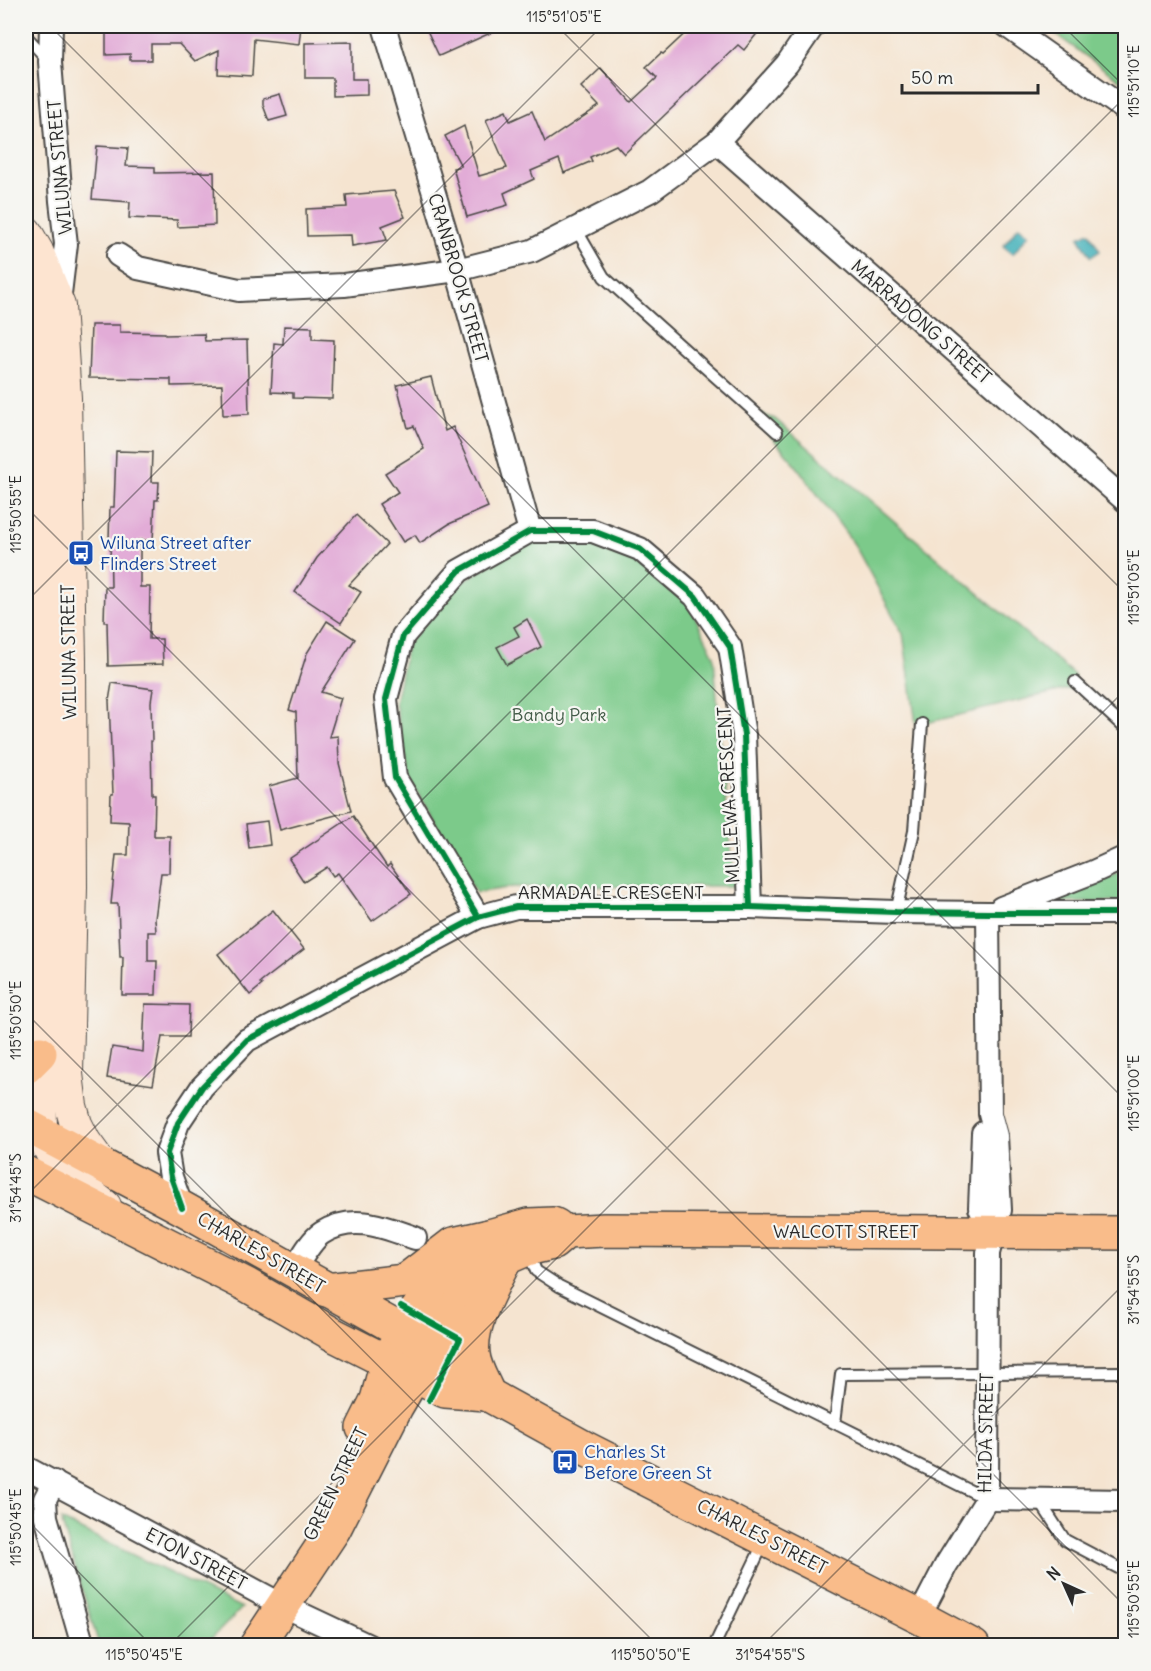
<svg xmlns="http://www.w3.org/2000/svg" width="1151" height="1671" viewBox="0 0 1151 1671" font-family="Delius,sans-serif">
<style>
.green{fill:#7bca8a;stroke:#537a5a;stroke-width:1.5}
.water{fill:#3eafb8;stroke:#346d72;stroke-width:1.5}
.building{fill:#e2acd7}
.lines{fill:none;stroke-linecap:round;stroke-linejoin:round}
.service-casing{stroke:#494744;stroke-width:14}
.minor-casing{stroke:#494744;stroke-width:26}
.secondary-casing{stroke:#494744;stroke-width:34}
.primary-casing{stroke:#494744;stroke-width:36}
.trunk-casing{stroke:#494744;stroke-width:36}
.service{stroke:#fff;stroke-width:10}
.minor{stroke:#fff;stroke-width:22}
.secondary{stroke:#fde4d0;stroke-width:32}
.primary{stroke:#f9bc8a;stroke-width:33}
.trunk{stroke:#f9bc8a;stroke-width:33}
.cycleway-casing{stroke:#f6f6f2;stroke-width:10}
.cycleway{stroke:#00873e;stroke-width:6}
.ticks{fill:none;stroke:#2b2b2b;stroke-width:1.5;stroke-opacity:0.45}
.labels{text-anchor:middle;stroke-width:4.5;stroke-linejoin:round;paint-order:stroke}
.street-label{font-size:18px;fill:#2b2b2b;stroke:#f6f6f2}
.transit-label{font-size:18px;fill:#164399;stroke:#f6f6f2;text-anchor:start}
.park-label{font-size:18px;fill:#435b48;stroke:#f6f6f2}
.neatline{fill:none;stroke:#2b2b2b;stroke-width:2}
.ticks-label{font-size:15px;text-anchor:middle;fill:#2b2b2b}
</style>
<rect width="100%" height="100%" fill="#f6f6f2"/>
<filter id="ink" filterUnits="userSpaceOnUse"><feTurbulence type="fractalNoise" baseFrequency=".0167" numOctaves="2"/><feDisplacementMap in="SourceGraphic" scale="12" xChannelSelector="R" yChannelSelector="G"/><feConvolveMatrix kernelMatrix="1 2 1 2 8 2 1 2 1" color-interpolation-filters="sRGB"/></filter>
<filter id="wash" filterUnits="userSpaceOnUse"><feTurbulence type="fractalNoise" baseFrequency=".008" numOctaves="4" result="noise"/><feDisplacementMap in="SourceGraphic" scale="24" xChannelSelector="R" yChannelSelector="G"/><feGaussianBlur stdDeviation="1.35" result="paint"/><feColorMatrix in="noise" values="0 0 0 0 0 0 0 0 0 0 0 0 0 0 0 0 0 1.4 0 .05"/><feComposite in="paint" operator="in"/></filter>
<g filter="url(#wash)">
<rect width="100%" height="100%" fill="#f5e4d0"/>
<g class="green">
<polygon points="1044,26 1125,26 1125,84"/>
<polygon points="753,411 775,419 1074,675 1075,682 1071,688 922,724 916,724 903,634 854,544 792,460 760,424"/>
<polygon points="586,538 632,556 688,602 714,656 720,742 735,886 513,887 476,893 410,780 395,703 407,644 459,584 527,542"/>
<polygon points="1125,870 1125,902 1053,903 1052,896 1115,875"/>
<polygon points="61,1520 242,1608 205,1645 99,1645"/>
</g>
<g class="water">
<polygon points="1019,226 1029,234 1013,254 1003,246"/>
<polygon points="1089,232 1100,251 1091,257 1079,237"/>
</g>
<g id="blocks">
<g class="building">
<polygon points="106,26 301,26 299,44 254,39 252,76 218,74 219,50 195,61 179,44 151,44 151,60 130,60 130,54 106,55"/>
<polygon points="425,26 506,26 439,56"/>
<polygon points="693,26 763,26 744,50 738,45 624,154 616,145 590,157 592,161 564,173 559,159 531,171 534,179 504,193 508,205 467,217 453,168 461,166 445,136 464,126 479,176 507,168 486,120 506,111 510,121 532,111 545,142 599,106 581,87 601,68 631,102 657,78 646,67 661,53 663,54"/>
<polygon points="352,42 352,79 367,79 367,95 333,96 333,78 305,78 305,43"/>
<polygon points="280,94 287,116 269,121 263,105 263,99"/>
<polygon points="97,146 128,148 126,166 155,167 155,173 214,172 215,225 178,227 177,220 129,218 130,202 92,199"/>
<polygon points="394,191 405,217 382,226 387,240 352,246 351,235 307,236 306,209 347,207 346,195"/>
<polygon points="91,325 120,325 120,332 165,333 165,335 204,334 205,341 247,340 249,414 223,415 222,385 171,386 171,379 89,378"/>
<polygon points="284,326 312,327 312,339 334,340 332,399 293,398 293,393 271,392 274,343 283,344"/>
<polygon points="431,377 445,431 453,427 488,507 449,524 420,543 415,535 403,542 379,504 398,492 385,473 424,449 414,426 408,428 397,385"/>
<polygon points="116,451 152,452 151,482 159,482 158,500 155,500 153,541 140,540 140,587 150,587 149,639 162,639 163,664 108,666 107,622 104,622 105,587 111,587 110,539 109,539 110,507 114,507"/>
<polygon points="356,515 387,544 349,585 361,592 341,623 295,592 317,558"/>
<polygon points="527,619 541,647 507,665 497,647 519,636 514,627"/>
<polygon points="327,621 355,639 321,692 341,698 329,737 338,736 339,763 351,811 280,830 269,786 298,778 296,712 289,710 307,653"/>
<polygon points="112,683 153,689 151,702 152,741 151,741 152,795 155,795 154,836 170,836 169,873 161,873 155,919 156,932 148,932 148,961 157,961 156,995 122,995 123,957 120,957 118,904 111,904 116,855 128,855 129,822 110,821 111,794 113,794 109,701"/>
<polygon points="353,816 387,867 390,864 411,894 372,921 338,873 333,876 327,867 304,882 289,859"/>
<polygon points="267,821 270,845 249,848 246,824"/>
<polygon points="273,910 304,949 260,983 262,985 250,995 218,954"/>
<polygon points="145,1004 189,1005 188,1037 162,1037 153,1085 107,1078 112,1047 143,1052"/>
</g>
</g>
</g>
<g filter="url(#ink)">
<use href="#blocks" fill-opacity="0" stroke="#494744" stroke-width="1.5"/>
<g class="lines">
<g class="service-casing">
<g id="service">
<polyline points="26,36 48,60"/>
<polyline points="576,229 604,277 777,432"/>
<polyline points="1075,682 1126,729"/>
<polyline points="896,912 914,831 922,724"/>
<polyline points="528,1252 536,1271 559,1286 987,1499"/>
<polyline points="835,1423 841,1374 1126,1372"/>
<polyline points="1039,1500 1065,1540 1126,1572"/>
<polyline points="714,1646 764,1542"/>
</g>
</g>
<g class="minor-casing">
<g id="minor">
<polyline points="51,26 50,62 61,201 66,244 59,302"/>
<polyline points="384,26 457,270 530,531"/>
<polyline points="1007,26 1126,110"/>
<polyline points="717,142 1126,501"/>
<polyline points="118,255 138,268 239,290 344,285 457,270 532,251 650,191 717,142 787,64 813,26"/>
<polyline points="1001,908 1093,872 1126,857"/>
<polyline points="478,917 395,778 386,699 403,636 459,571 530,531 593,531 640,549 695,596 730,647 744,735 750,907"/>
<polyline points="983,1133 980,1208 993,1233"/>
<polyline points="182,1208 171,1177 167,1153 178,1123 202,1087 247,1040 478,917 516,907 750,907 896,912 988,913 1126,913"/>
<path d="M294 1270C301 1259 311 1240 322 1233 353 1213 384 1227 415 1238"/>
<polyline points="26,1468 284,1606 369,1646"/>
<polyline points="54,1482 45,1499 46,1517 83,1646"/>
<polyline points="987,1499 1126,1501"/>
<polyline points="919,1617 946,1565 987,1499 988,1253 1000,1210 996,1136 990,1114 988,913"/>
</g>
</g>
<g class="secondary-casing">
<g id="secondary">
<polyline points="26,232 37,251 59,306 65,398 70,660 71,887 67,1074 71,1106 76,1124 85,1142 101,1164"/>
<polyline points="26,294 33,319 39,388 44,930 40,1053 41,1132 53,1156 79,1186 105,1206"/>
</g>
</g>
<g class="primary-casing">
<g id="primary">
<polyline points="363,1428 377,1400 387,1362 402,1331 448,1267 489,1236 529,1225 553,1224 557,1226"/>
<polyline points="256,1646 334,1529 396,1407 446,1322 472,1286 486,1271 506,1258 527,1249 553,1243 566,1232 604,1230 1126,1233"/>
</g>
</g>
<g class="trunk-casing">
<g id="trunk">
<polyline points="26,1067 40,1053"/>
<polyline points="26,1125 182,1208 402,1331 458,1365 487,1394 585,1448 919,1617 973,1646"/>
<polyline points="26,1173 247,1285 336,1336 445,1391 487,1394"/>
<polyline points="326,1290 405,1281 453,1244 489,1236"/>
<path d="M486 1389C481 1378 474 1366 473 1354 469 1324 493 1285 506 1258"/>
</g>
</g>
<use href="#service" class="service"/>
<use href="#minor" class="minor"/>
<use href="#secondary" class="secondary"/>
<use href="#primary" class="primary"/>
<use href="#trunk" class="trunk"/>
<g class="cycleway-casing">
<g id="cycleway">
<polyline points="478,917 395,778 386,699 403,636 459,571 530,531 593,531 640,549 695,596 730,647 744,735 750,907"/>
<polyline points="182,1208 171,1177 167,1153 178,1123 202,1087 247,1040 478,917 516,907 750,907 896,912 988,913 1126,913"/>
<polyline points="401,1306 460,1339 429,1400"/>
</g>
</g>
<use href="#cycleway" class="cycleway"/>
</g>
</g>
<path class="ticks" d="M50 26 1126 1101M557 26 1126 594M1063 26 1126 88M26 507 1126 1607M26 602 602 26M26 1013 658 1646M26 1196 1126 96M26 1519 152 1646M169 1646 1126 689M762 1646 1126 1282"/>
<defs>
<g id="bus-square" transform="scale(1.35)"><rect x="-9" y="-9" width="18" height="18" rx="4" fill="#1a4fb4" stroke="#f6f6f2"/><path d="M-5-6H5V4H4V6H2V4H-2V6H-4V4H-5ZM-3.5-4V0h7V-4ZM-3.5 1.2v1.5H-2V1.2ZM2 1.2v1.5H3.5V1.2Z" fill="#fff"/></g>
</defs>
<g fill-rule="evenodd">
<use href="#bus-square" x="81" y="553"/>
<use href="#bus-square" x="565" y="1462"/>
</g>
<g class="labels">
<g class="street-label">
<text transform="translate(60 167) rotate(-95)" y="6">WILUNA STREET</text>
<text transform="translate(458 278) rotate(74)" y="6">CRANBROOK STREET</text>
<text transform="translate(921 322) rotate(41)" y="6">MARRADONG STREET</text>
<text transform="translate(69 652) rotate(-91)" y="6">WILUNA STREET</text>
<text transform="translate(729 795) rotate(-93)" y="6">MULLEWA CRESCENT</text>
<text x="611" y="899">ARMADALE CRESCENT</text>
<text x="846" y="1238">WALCOTT STREET</text>
<text transform="translate(261 1253) rotate(30)" y="6">CHARLES STREET</text>
<text transform="translate(986 1433) rotate(-89)" y="6">HILDA STREET</text>
<text transform="translate(336 1484) rotate(-64)" y="6">GREEN STREET</text>
<text transform="translate(762 1537) rotate(27)" y="6">CHARLES STREET</text>
<text transform="translate(196 1559) rotate(28)" y="6">ETON STREET</text>
</g>
<g class="transit-label">
<text x="100" y="549">Wiluna Street after<tspan x="100" dy="21">Flinders Street</tspan></text>
<text x="584" y="1458">Charles St<tspan x="584" dy="21">Before Green St</tspan></text>
</g>
<g class="park-label">
<text x="559" y="721">Bandy Park</text>
</g>
</g>
<rect width="1151" height="1671" fill="none" stroke="#f6f6f2" stroke-width="66"/>
<g transform="translate(1064 1584) rotate(315)" stroke="#f6f6f2" stroke-width="4.5" paint-order="stroke">
<path d="M0-4.5L10 22L0 15L-10 22Z" fill="#2b2b2b"/>
<text y="-9" font-size="16" font-weight="bold" text-anchor="middle" fill="#2b2b2b">N</text>
</g>
<path d="M902 84v9h136v-9" fill="none" stroke="#2b2b2b" stroke-width="3"/>
<text x="911" y="84" font-size="18" fill="#2b2b2b" stroke="#f6f6f2" stroke-width="4.5" paint-order="stroke">50 m</text>
<rect x="33" y="33" width="1085" height="1605" class="neatline"/>
<g class="ticks-label">
<text x="564" y="22">115°51'05"E</text>
<text transform="translate(1134 81) rotate(-90)" y="5">115°51'10"E</text>
<text transform="translate(16 514) rotate(-90)" y="5">115°50'55"E</text>
<text transform="translate(1134 587) rotate(-90)" y="5">115°51'05"E</text>
<text transform="translate(16 1020) rotate(-90)" y="5">115°50'50"E</text>
<text transform="translate(1134 1093) rotate(-90)" y="5">115°51'00"E</text>
<text transform="translate(16 1188) rotate(-90)" y="5">31°54'45"S</text>
<text transform="translate(1134 1290) rotate(-90)" y="5">31°54'55"S</text>
<text transform="translate(16 1527) rotate(-90)" y="5">115°50'45"E</text>
<text transform="translate(1134 1599) rotate(-90)" y="5">115°50'55"E</text>
<text x="144" y="1660">115°50'45"E</text>
<text x="651" y="1660">115°50'50"E</text>
<text x="770" y="1660">31°54'55"S</text>
</g>
</svg>
